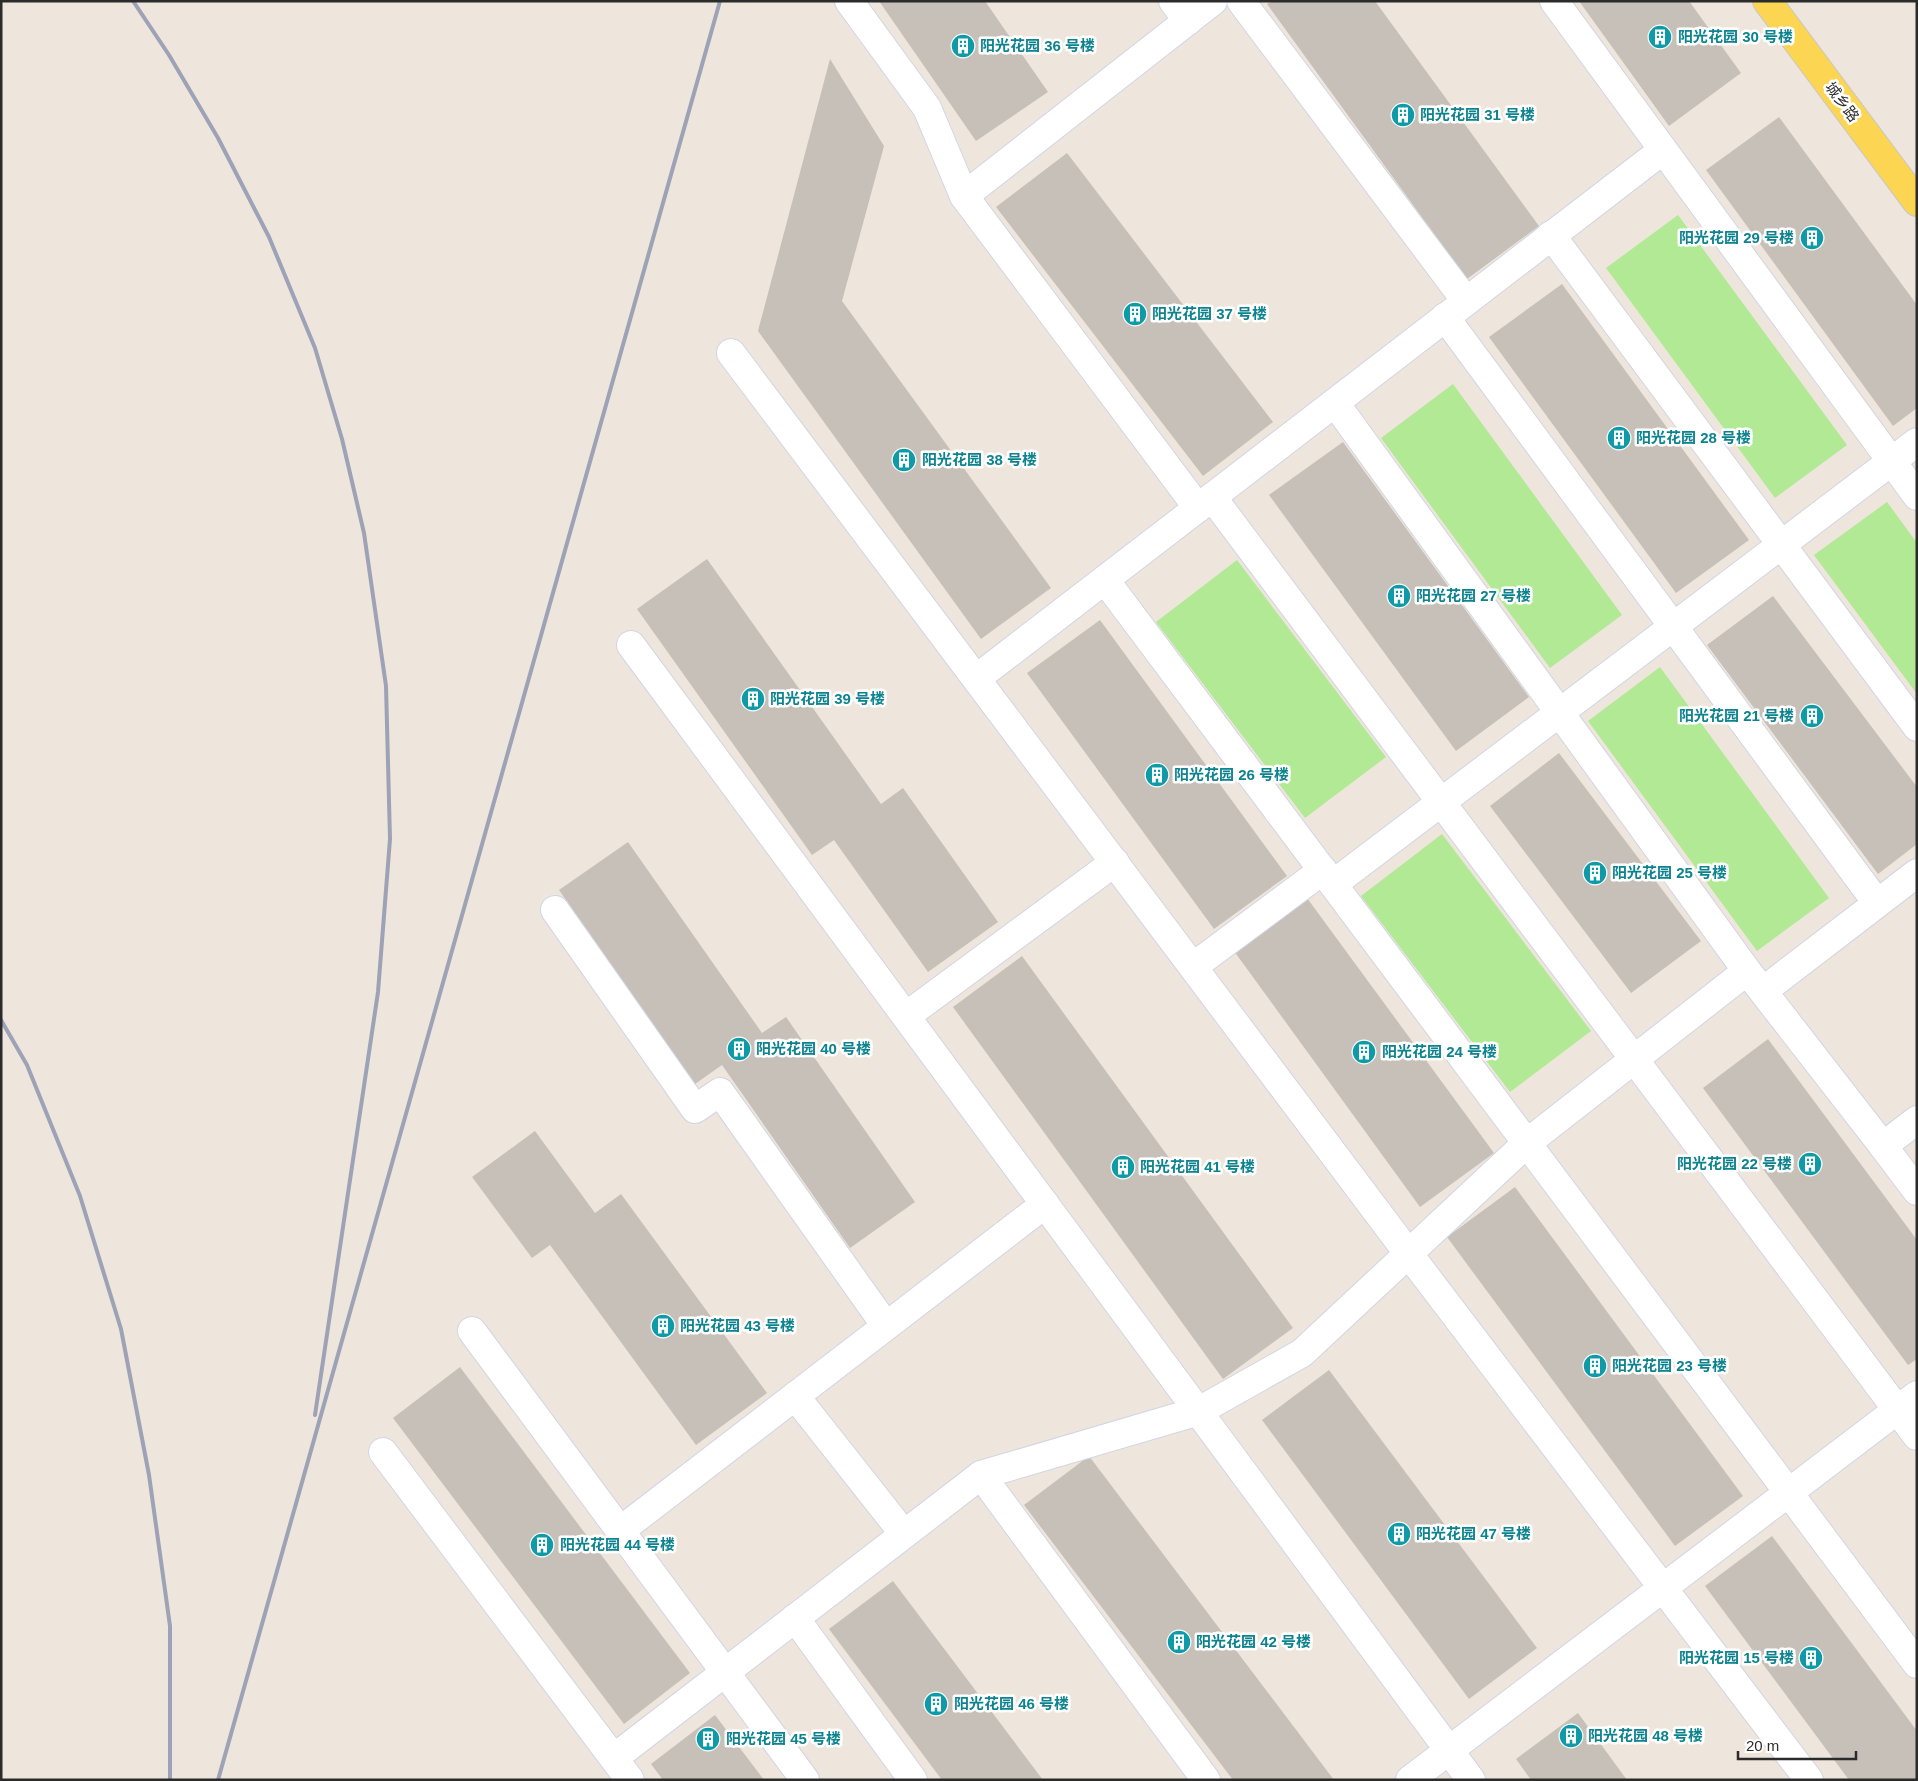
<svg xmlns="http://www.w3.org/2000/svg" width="1918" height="1781" viewBox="0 0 1918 1781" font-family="Arial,'Noto Sans SC',sans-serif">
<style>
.green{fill:#b1e994}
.building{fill:#c6c0b8}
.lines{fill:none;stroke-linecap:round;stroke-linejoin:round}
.minor-casing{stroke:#d1d5e5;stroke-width:30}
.major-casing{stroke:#c8c8c8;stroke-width:30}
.minor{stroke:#fff;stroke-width:28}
.major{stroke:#fcd553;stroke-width:28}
.rail{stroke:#9ea2b7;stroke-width:4}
.labels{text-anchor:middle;stroke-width:5;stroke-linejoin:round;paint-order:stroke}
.culture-label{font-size:15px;font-weight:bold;fill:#0d838f;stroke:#fff;text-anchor:start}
.street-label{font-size:15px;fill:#2b2b2b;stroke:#fff}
</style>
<rect width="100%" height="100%" fill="#eee6dc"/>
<g class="green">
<polygon points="1678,215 1847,445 1775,498 1606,268"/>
<polygon points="1453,384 1622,615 1550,668 1381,438"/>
<polygon points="1887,502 1917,543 1917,694 1814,555"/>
<polygon points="1237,560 1386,757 1305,818 1156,622"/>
<polygon points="1660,667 1829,898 1757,951 1588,721"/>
<polygon points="1442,834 1591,1031 1510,1092 1361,896"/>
</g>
<g class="building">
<polygon points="879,1 985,1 1048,92 976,141"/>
<polygon points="1272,1 1375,1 1539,226 1467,279 1267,4"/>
<polygon points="1579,1 1689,1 1741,73 1669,126"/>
<polygon points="830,59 884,146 842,301 1051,588 981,639 758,331"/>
<polygon points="1779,117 1917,305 1917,408 1893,426 1706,170"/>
<polygon points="1067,153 1273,422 1203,476 996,207"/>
<polygon points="1562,284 1749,540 1676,593 1489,337"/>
<polygon points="1343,442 1529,697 1456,751 1269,495"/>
<polygon points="707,559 881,804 903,788 998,922 928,972 834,840 812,855 637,609"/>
<polygon points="1773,596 1917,787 1917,844 1878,874 1707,645"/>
<polygon points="1100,620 1287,876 1214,929 1027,673"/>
<polygon points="1559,753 1701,941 1631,993 1490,806"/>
<polygon points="628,842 762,1033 786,1017 915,1202 850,1248 722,1065 695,1084 559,890"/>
<polygon points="1307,898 1494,1153 1420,1207 1234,951"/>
<polygon points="1022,956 1293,1328 1223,1379 953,1007"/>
<polygon points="1768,1039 1917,1240 1917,1359 1908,1365 1703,1088"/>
<polygon points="535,1131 595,1213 621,1194 767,1393 696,1445 550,1245 532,1258 472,1177"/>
<polygon points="1515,1187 1743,1496 1675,1546 1447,1237"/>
<polygon points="460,1367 690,1673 624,1724 393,1418"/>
<polygon points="1329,1370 1537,1648 1469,1699 1262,1420"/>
<polygon points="1089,1456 1334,1780 1233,1780 1024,1505"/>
<polygon points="1772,1536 1917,1731 1917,1780 1849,1780 1705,1586"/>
<polygon points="893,1581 1043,1780 942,1780 829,1629"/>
<polygon points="1578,1713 1627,1780 1531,1780 1516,1759"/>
<polygon points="715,1715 764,1780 663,1780 651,1764"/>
</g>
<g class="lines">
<g class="minor-casing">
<g id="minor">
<polyline points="849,1 927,108 964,196 1198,508"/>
<polyline points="1173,1 1188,21"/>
<polyline points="1241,1 1466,301"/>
<polyline points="1554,1 1917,496"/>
<polyline points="964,196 1213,1"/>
<polyline points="1551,235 1917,727"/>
<polyline points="1445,317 1877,903"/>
<polyline points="731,353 1408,1253 1809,1780"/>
<polyline points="1335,403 1747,971"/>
<polyline points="1212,497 1917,1436"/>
<polyline points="1105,580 1917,1664"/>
<polyline points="631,645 1471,1780"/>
<polyline points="977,678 1663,150"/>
<polyline points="1333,884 1917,442"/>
<polyline points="555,910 695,1109 720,1092 886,1326"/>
<polyline points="1194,966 1323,870"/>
<polyline points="1763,991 1917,873"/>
<polyline points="906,1016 1115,862"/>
<polyline points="1917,1120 1883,1146 1917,1191"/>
<polyline points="472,1331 805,1780"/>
<polyline points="795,1396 904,1534"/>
<polyline points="383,1452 630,1780"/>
<polyline points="981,1475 1206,1780"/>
<polyline points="621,1530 1045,1204"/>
<polyline points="795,1618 913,1780"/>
<polyline points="614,1758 981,1475 1199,1411 1302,1353 1527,1143 1747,971 1883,1146"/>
<polyline points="1410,1780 1917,1395"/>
</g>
</g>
<g class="major-casing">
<polyline id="major" points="1767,1 1917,202"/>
</g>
<use href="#minor" class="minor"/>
<use href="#major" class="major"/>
<g class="rail">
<polyline points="133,1 169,55 218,138 269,237 315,348 342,439 364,533 386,686 390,839 378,992 315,1415"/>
<polyline points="1,1020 27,1065 80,1196 121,1329 149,1475 170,1626 170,1780"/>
<polyline points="218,1780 720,1"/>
</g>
</g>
<defs>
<g id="building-disc" transform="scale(1.25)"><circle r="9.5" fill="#0f9aa8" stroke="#fff"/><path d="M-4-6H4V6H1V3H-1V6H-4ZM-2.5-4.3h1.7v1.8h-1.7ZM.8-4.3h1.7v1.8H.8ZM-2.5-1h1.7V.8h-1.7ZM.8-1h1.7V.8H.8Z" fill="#fff"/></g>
</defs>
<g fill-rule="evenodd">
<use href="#building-disc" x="1660" y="37"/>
<use href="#building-disc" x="963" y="46"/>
<use href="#building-disc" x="1403" y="115"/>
<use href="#building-disc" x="1812" y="238"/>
<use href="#building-disc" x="1135" y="314"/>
<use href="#building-disc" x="1619" y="438"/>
<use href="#building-disc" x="904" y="460"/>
<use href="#building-disc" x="1399" y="596"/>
<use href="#building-disc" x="753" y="699"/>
<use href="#building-disc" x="1812" y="716"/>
<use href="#building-disc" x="1157" y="775"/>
<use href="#building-disc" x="1595" y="873"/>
<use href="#building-disc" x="739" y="1049"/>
<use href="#building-disc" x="1364" y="1052"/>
<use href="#building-disc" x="1810" y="1164"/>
<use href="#building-disc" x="1123" y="1167"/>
<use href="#building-disc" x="663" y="1326"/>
<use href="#building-disc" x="1595" y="1366"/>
<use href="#building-disc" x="1399" y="1534"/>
<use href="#building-disc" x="542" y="1545"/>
<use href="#building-disc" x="1179" y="1642"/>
<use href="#building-disc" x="1811" y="1658"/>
<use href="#building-disc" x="936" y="1704"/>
<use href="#building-disc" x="1571" y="1736"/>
<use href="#building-disc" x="708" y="1739"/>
</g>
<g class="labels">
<g class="culture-label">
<text x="1678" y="42">阳光花园 30 号楼</text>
<text x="980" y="51">阳光花园 36 号楼</text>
<text x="1420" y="120">阳光花园 31 号楼</text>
<text x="1794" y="243" text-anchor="end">阳光花园 29 号楼</text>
<text x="1152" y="319">阳光花园 37 号楼</text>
<text x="1636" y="443">阳光花园 28 号楼</text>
<text x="922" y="465">阳光花园 38 号楼</text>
<text x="1416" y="601">阳光花园 27 号楼</text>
<text x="770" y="704">阳光花园 39 号楼</text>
<text x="1794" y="721" text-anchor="end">阳光花园 21 号楼</text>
<text x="1174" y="780">阳光花园 26 号楼</text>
<text x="1612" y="878">阳光花园 25 号楼</text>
<text x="756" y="1054">阳光花园 40 号楼</text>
<text x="1382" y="1057">阳光花园 24 号楼</text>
<text x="1792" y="1169" text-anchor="end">阳光花园 22 号楼</text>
<text x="1140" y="1172">阳光花园 41 号楼</text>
<text x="680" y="1331">阳光花园 43 号楼</text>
<text x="1612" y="1371">阳光花园 23 号楼</text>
<text x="1416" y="1539">阳光花园 47 号楼</text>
<text x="560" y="1550">阳光花园 44 号楼</text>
<text x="1196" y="1647">阳光花园 42 号楼</text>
<text x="1794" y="1663" text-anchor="end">阳光花园 15 号楼</text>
<text x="954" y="1709">阳光花园 46 号楼</text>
<text x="1588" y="1741">阳光花园 48 号楼</text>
<text x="726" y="1744">阳光花园 45 号楼</text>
</g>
<g class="street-label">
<text transform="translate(1842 102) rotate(53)" y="5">城乡路</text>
</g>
</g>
<rect width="1918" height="1781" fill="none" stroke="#2b2b2b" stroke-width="5"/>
<path d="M1738 1751v8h118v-8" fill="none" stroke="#2b2b2b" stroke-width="2.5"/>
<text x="1746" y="1751" font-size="15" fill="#2b2b2b" stroke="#ffffff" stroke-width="4" paint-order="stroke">20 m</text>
</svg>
